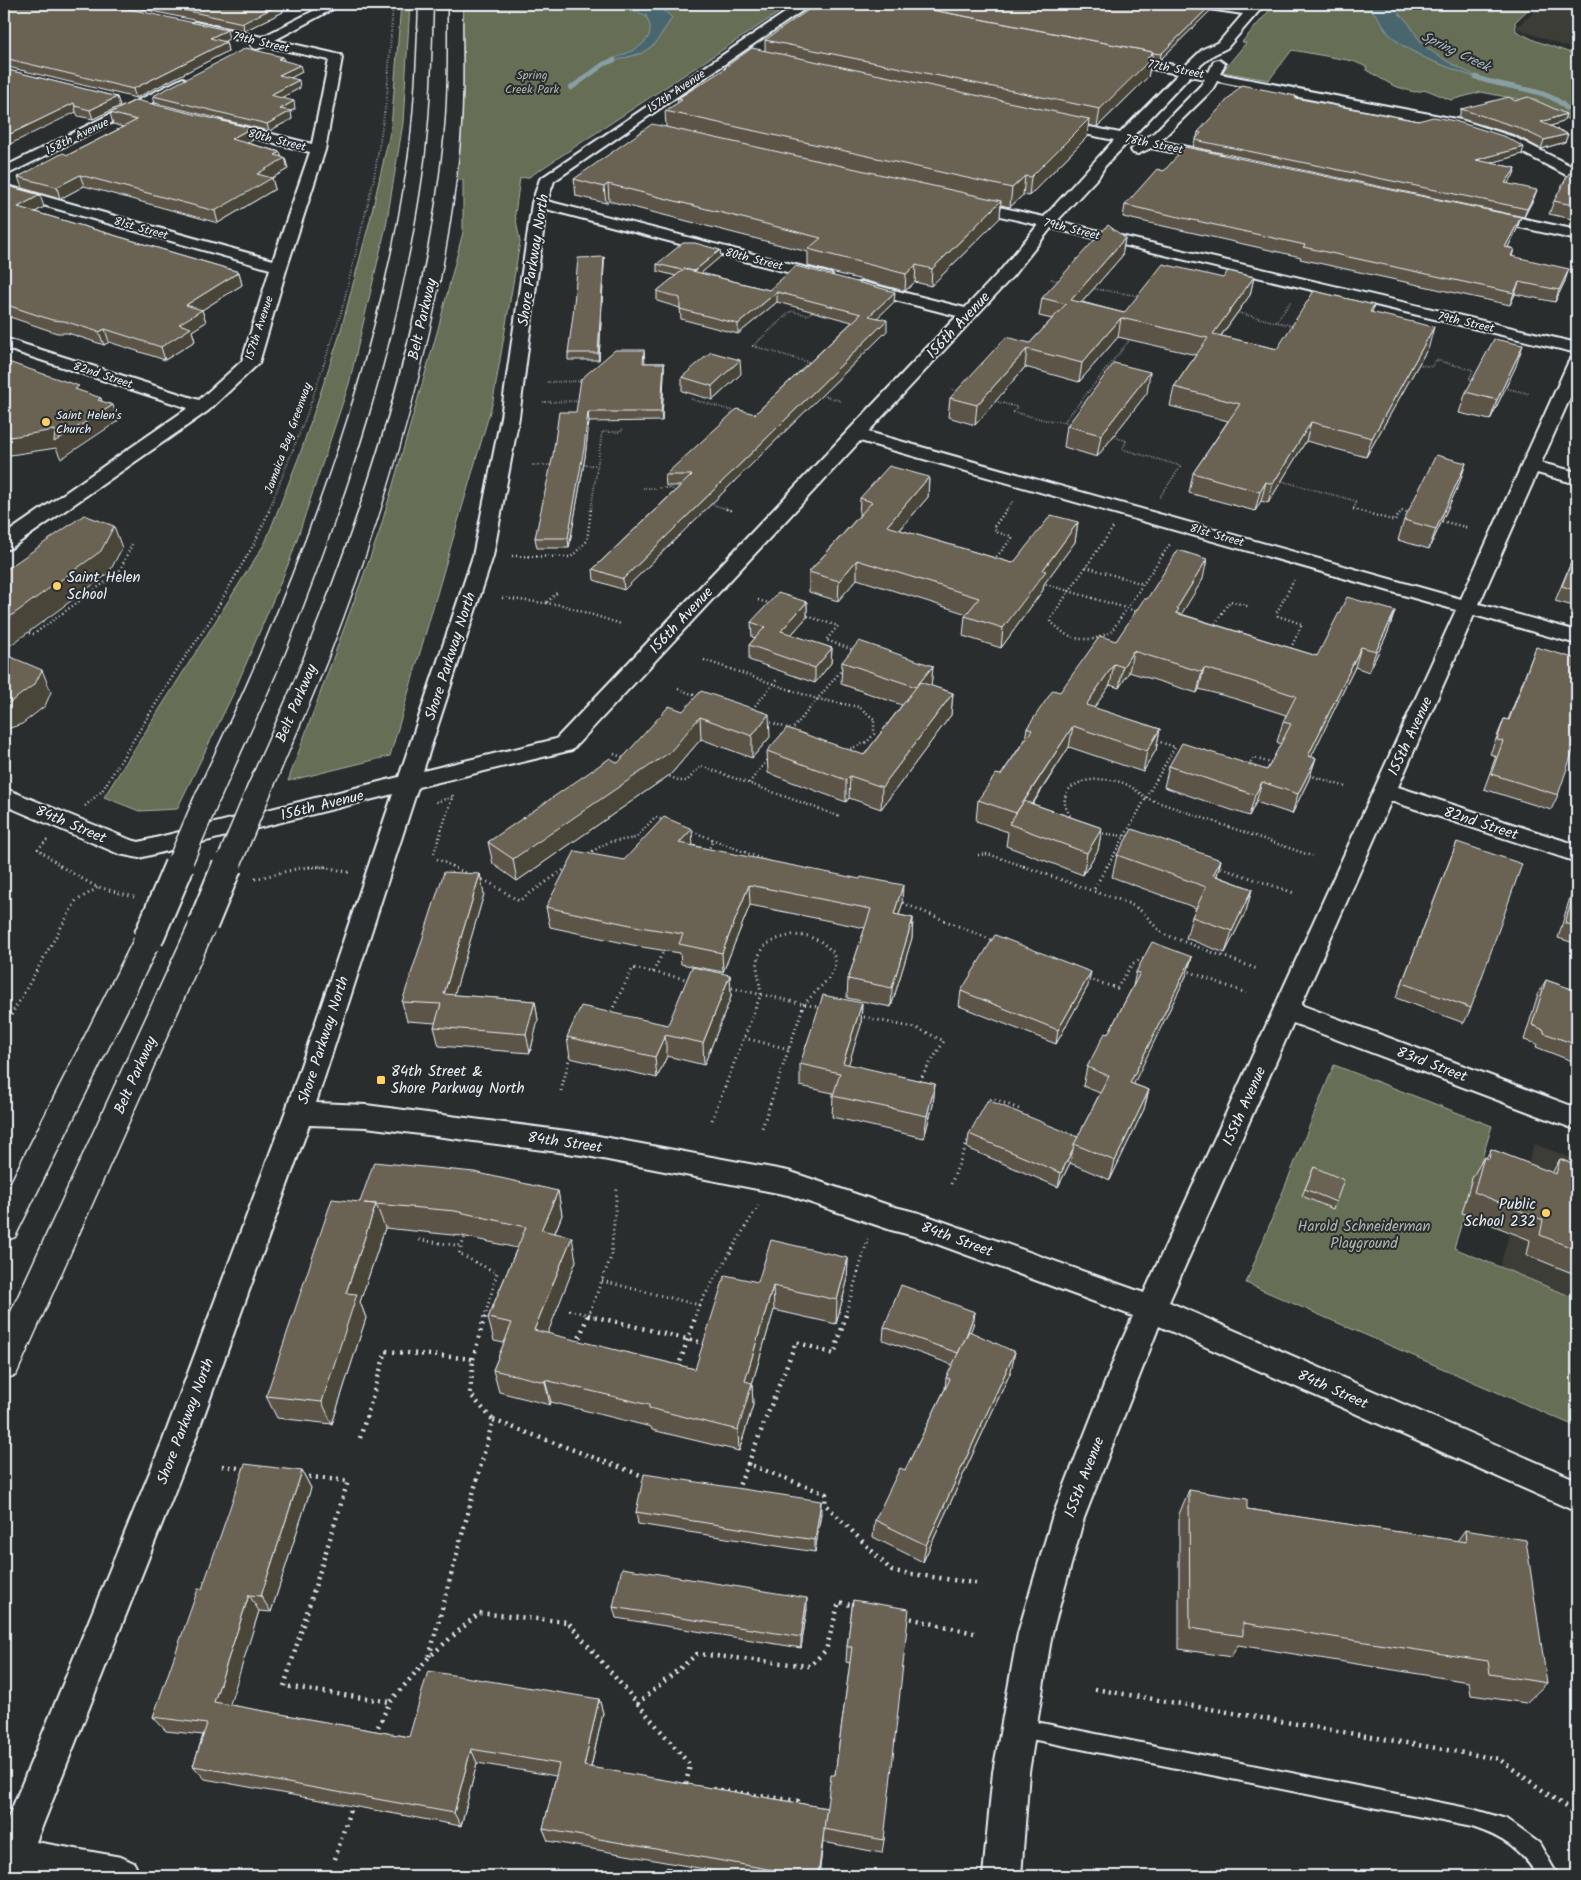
<svg xmlns="http://www.w3.org/2000/svg" width="1581" height="1880" viewBox="0 0 1581 1880" font-family="Kalam,sans-serif">
  <style>
    .built { fill: #3d3d39 }
    .green { fill: #666e54; stroke: #a7b0a6 }
    .water { fill: #4a666e; stroke: #899ea5 }
    .lines { fill: none; stroke-linecap: round; stroke-linejoin: round }
    .stream { stroke: #899ea5; stroke-width: 5 }
    .service-casing { stroke: #e8f1f8; stroke-width: 4 }
    .minor-casing { stroke: #e8f1f8; stroke-width: 4 }
    .motorway-casing { stroke: #e8f1f8; stroke-width: 3 }
    .path-far3 { stroke: #e8f1f8; stroke-width: 2; stroke-dasharray: 0.5 2; stroke-linecap: butt }
    .path-far2 { stroke: #e8f1f8; stroke-width: 2.5; stroke-dasharray: 1 3; stroke-linecap: butt }
    .path-far1 { stroke: #e8f1f8; stroke-width: 3; stroke-dasharray: 1 4; stroke-linecap: butt }
    .path { stroke: #e8f1f8; stroke-width: 4.5; stroke-dasharray: 2 5; stroke-linecap: butt }
    .service { fill: #2a2d2e; fill-rule: evenodd }
    .minor { fill: #2a2d2e; fill-rule: evenodd }
    .motorway { fill: #2a2d2e; fill-rule: evenodd }
    .motorway-bridge-far1-casing { stroke: #e8f1f8; stroke-width: 27; stroke-linecap: butt }
    .motorway-bridge-casing { stroke: #e8f1f8; stroke-width: 33; stroke-linecap: butt }
    .motorway-bridge-far1 { stroke: #2a2d2e; stroke-width: 24 }
    .motorway-bridge { stroke: #2a2d2e; stroke-width: 29 }
    .wall { fill: #5b5447; stroke: #e8f1f8 }
    .shaded-wall { fill: #4a4539; stroke: #e8f1f8 }
    .building { fill: #6a6252; stroke: #e8f1f8 }
    .poi-dot { fill: #ffd166; stroke: #2a2d2e; stroke-width: 2 }
    .labels { text-anchor: middle; stroke-width: 4; stroke-linejoin: round; paint-order: stroke }
    .far-street-label { font-size: 12px; fill: #e8f1f8; stroke: #2a2d2e }
    .far-park-label { font-size: 12px; fill: #aeb6ae; stroke: #2a2d2e }
    .far-poi-label { font-size: 12px; fill: #e8f1f8; stroke: #2a2d2e; text-anchor: start }
    .far-water-label { font-size: 14px; font-style: italic; fill: #a9b9c1; stroke: #2a2d2e }
    .street-label { font-size: 15px; fill: #e8f1f8; stroke: #2a2d2e }
    .poi-label { font-size: 15px; fill: #e8f1f8; stroke: #2a2d2e; text-anchor: start }
    .park-label { font-size: 15px; fill: #aeb6ae; stroke: #2a2d2e }
  </style>
  <rect width="100%" height="100%" fill="#2a2d2e"/>
  <filter id="ink" filterUnits="userSpaceOnUse"><feTurbulence type="fractalNoise" baseFrequency=".02" numOctaves="2"/><feDisplacementMap in="SourceGraphic" scale="10" xChannelSelector="R" yChannelSelector="G"/><feConvolveMatrix kernelMatrix="1 2 1 2 8 2 1 2 1" color-interpolation-filters="sRGB"/></filter>
  <g filter="url(#ink)">
    <g class="built">
      <path d="M1543,4h34v47l-61,-23z"/>
      <path d="M1534,1144l43,16v139l-77,-32z"/>
    </g>
    <g class="green">
      <path d="M401,4h9l-7,119 -17,103 -37,158 -59,176 -56,132 -57,117 -38,2 -35,-14 161,-254 35,-89 39,-117 31,-117 21,-92z"/>
      <path d="M455,4h337l-263,173 -9,1 -5,36 5,28 -27,159 -103,355 -102,25 91,-248 59,-204 25,-97v-52l-17,1 9,-100z"/>
      <path d="M1275,4h259l-19,18 1,9 20,10 41,14v68l-55,-23 -41,-8 -30,8 -24,-10 -13,2 -20,-6 -28,-16 1,-3 -14,-6 -61,-11 -23,30 -47,-8 24,-29 -4,-1z"/>
      <path d="M1334,1065l158,61 -38,122 123,51v128l-331,-144z"/>
    </g>
    <g class="water">
      <path d="M611,4c21,0 46,-4 61,14l-17,26 -13,9 -38,11c13,-9 46,-15 46,-34 1,-4 -3,-11 -4,-15z"/>
      <path d="M1366,4h32l5,5 -5,4c13,8 16,23 27,33 17,15 42,25 62,36l-60,-23 -24,-13 -15,-13 -11,-17z"/>
    </g>
    <g class="lines">
      <g class="stream">
        <path d="M1476,77c24,11 72,10 90,31"/>
        <path d="M571,88l33,-24 10,-4"/>
      </g>
      <g class="service-casing">
        <path id="service" d="M1021,1719l451,90 34,10 33,24 19,33h-20c-18,-27 -35,-39 -66,-49l-451,-90 -6,-3 -3,-6 3,-6z"/>
      </g>
      <g class="minor-casing">
        <g id="minor">
          <path d="M327,4h15l-67,36 66,15 1,3 -17,92 -38,117 -28,96 -51,48 -197,137 -7,2v-15l184,-127 -184,-60v-10l195,62 43,-39 28,-92 -266,-75v-9l269,75 37,-108 -95,-24 -2,-3 7,-4 92,23 17,-84 -64,-14 -8,3 -4,-1 -2,-3 1,-2 -61,-14 -2,-3 6,-4 67,15z"/>
          <path d="M798,4h14l-258,177 -7,20 284,73 2,3 -2,3 -6,2 -279,-73 -27,208 -26,139 -70,215 133,-32 401,-423 -101,-26 -2,-3 2,-3 6,-2 103,26 35,-37 38,-46 -75,-18 -2,-3 2,-3 5,-1 76,17 70,-77 -64,-13 -2,-3 2,-3 5,-1 65,13 58,-59 -66,-13 -1,-3 1,-3 5,-1 67,13 19,-18 16,-7 24,-28 -41,-6 -6,-4h27l26,4 4,-4h12l-38,44 -14,7 -17,14 13,3 5,-11 5,-1 6,4 -5,10 241,46 53,17 63,32v10l-5,-1 -68,-35 -51,-16 -236,-46 -5,9 -52,51 61,13 2,3 -2,3 -5,1 -65,-13 -13,6 -5,-1 -2,-3 5,-5 -9,-2 -22,23 -6,10 -42,45 520,122v10l-526,-125 -39,49 -144,155 593,167 107,-236 3,-4 6,-1v24l-36,81 36,9v12l-40,-11 -58,131 98,27v13l-103,-29 -76,172 179,58v17l-186,-61 -90,204 276,103v22l-284,-107 -124,279 408,178v32l-418,-186 -75,192 -32,115 -23,139 -8,104h-38l10,-104 25,-139 34,-115 65,-166 16,-36 -215,-79 -27,-7 -103,-35 -206,-40 -216,-28 -57,-2 -114,315 -159,402 85,15 13,6 6,13h-136v-48l159,-388 122,-327 108,-319 -254,64 -20,-4 -115,-49v-17l127,52 8,2 260,-65 74,-221 28,-139 31,-214 8,-24zM1190,76l15,3 -4,6 -47,48 -8,5 -13,-2zM860,441l596,169 -312,683 -225,-80 -28,-7 -103,-35 -206,-38 -216,-28 -50,-2 102,-316 154,-37z"/>
          <path d="M183,78l7,4 -2,3 -184,91v-9z"/>
          <path d="M1488,211l89,19v10l-94,-21 -3,-3 3,-3z"/>
        </g>
      </g>
      <g class="motorway-casing">
        <g id="motorway">
          <path d="M419,4h14c-2,57 -3,114 -11,171 -23,163 -76,324 -137,477 -21,50 -44,99 -66,149l-4,6 -9,3 -9,-3 -4,-6c23,-50 47,-98 68,-149 64,-152 120,-313 145,-477 9,-56 11,-114 13,-171z"/>
          <path d="M448,4h14c0,49 2,98 -3,147 -18,174 -69,346 -132,509 -17,43 -36,85 -54,128l-4,6 -9,3 -9,-3 -4,-6c19,-43 39,-85 56,-128 66,-162 120,-334 140,-509 6,-48 5,-98 5,-147z"/>
          <path d="M203,914l10,3 4,7 -201,451 -12,4v-52l185,-403 4,-7z"/>
          <path d="M148,929l10,3 4,7 -147,298 -11,4v-45l130,-257 4,-7z"/>
        </g>
      </g>
      <g class="path-far3">
        <path d="M1051,279l8,2"/>
        <path d="M1090,288l50,8"/>
        <path d="M1234,312l42,10 15,-21"/>
        <path d="M1276,322l18,4"/>
        <path d="M1414,363l17,4 5,-7 37,10 -4,9 7,2"/>
        <path d="M791,381l17,-19 -55,-16 38,-35 17,4 7,-6"/>
        <path d="M547,382l37,-1"/>
        <path d="M1501,387l29,7"/>
        <path d="M952,389l7,2"/>
        <path d="M819,394l22,7"/>
        <path d="M691,399l46,13"/>
        <path d="M991,400l26,7 -3,5 31,8 19,2"/>
        <path d="M543,402l38,-1"/>
        <path d="M1071,424l-7,-2 68,-85"/>
        <path d="M1111,436l16,5 -5,8 59,17 -22,32"/>
        <path d="M532,465h21"/>
        <path d="M579,465h17"/>
        <path d="M1278,480l78,21 -2,9"/>
        <path d="M643,488h28l7,5"/>
        <path d="M708,503l22,7"/>
        <path d="M269,510l38,-96 34,-101 33,-135 13,-82 6,-92"/>
        <path d="M591,510l11,-78h18l4,-4"/>
        <path d="M1006,510l7,-9"/>
      </g>
      <g class="path-far2">
        <path d="M726,509l7,2"/>
        <path d="M1353,509l42,12 6,-10 10,2"/>
        <path d="M1438,520l31,8"/>
        <path d="M1113,528l-61,88 -1,6 14,12 14,5h15l17,-7 59,-88"/>
        <path d="M512,556l59,1 16,-16 4,-32"/>
        <path d="M994,560l18,-22 -1,-2 -15,-4 -2,-5 13,-18"/>
        <path d="M1086,567l57,17"/>
        <path d="M1042,583l97,29"/>
        <path d="M502,598l60,7 59,19"/>
        <path d="M758,600l14,4"/>
        <path d="M547,602l11,-10"/>
        <path d="M804,615l34,11 -12,14 30,11"/>
        <path d="M1213,627l17,-26 20,6"/>
        <path d="M29,633l5,1 85,-62 14,-30"/>
        <path d="M1289,652l13,-28 -24,-8 -1,-4 17,-32"/>
        <path d="M704,660l113,39 42,8 15,12v15l-7,8 -22,9"/>
        <path d="M678,689l22,8"/>
        <path d="M750,712l28,-34"/>
        <path d="M767,721l23,8"/>
        <path d="M791,731l53,-64"/>
        <path d="M614,754l13,5"/>
        <path d="M1248,766l6,-8 20,6"/>
        <path d="M1306,774l40,13"/>
        <path d="M666,775l14,6h7l14,-15 140,51"/>
        <path d="M749,783l20,-25"/>
        <path d="M436,802l16,-5"/>
        <path d="M85,806l17,-15 79,-128 25,-36 48,-83 16,-35"/>
        <path d="M1072,819c-2,-4 -6,-10 -7,-14 -4,-26 34,-28 51,-24 12,2 21,10 30,17l166,58"/>
        <path d="M689,830l78,31"/>
        <path d="M1099,833l33,4"/>
        <path d="M47,840l-9,9 24,18"/>
        <path d="M708,851l5,-11"/>
        <path d="M434,853l19,-58"/>
        <path d="M585,855l24,-13 27,-4 19,-21 10,4"/>
        <path d="M978,855l10,-1 38,13"/>
        <path d="M437,859l17,8"/>
        <path d="M1216,866l3,1"/>
        <path d="M309,867h17"/>
        <path d="M567,867l2,-1"/>
        <path d="M1107,867l68,-120 -21,-7"/>
      </g>
      <g class="path-far1">
        <path d="M60,866l35,20 39,11"/>
        <path d="M451,866l17,8"/>
        <path d="M1023,866l70,25"/>
        <path d="M1107,866l-14,25c16,6 34,9 48,20 9,7 14,18 25,24l91,34"/>
        <path d="M1216,866l78,27"/>
        <path d="M478,878l12,5 29,18 50,-35"/>
        <path d="M255,879l45,-11 21,-2 31,7"/>
        <path d="M898,901l96,40"/>
        <path d="M1185,970l61,23"/>
        <path d="M653,972l12,-24"/>
        <path d="M1088,979l29,9 15,-24 15,-8"/>
        <path d="M727,987l95,21"/>
        <path d="M609,1016l24,-48 57,12"/>
        <path d="M859,1016l60,13 25,12 -26,42"/>
        <path d="M4,1028l72,-127 23,-14"/>
        <path d="M744,1038l45,11"/>
        <path d="M561,1091l10,-39"/>
        <path d="M987,1103l5,-5 27,11"/>
        <path d="M712,1120l49,-126 -4,-27 2,-12 6,-10 12,-6 15,-4 15,1 13,5 13,11 3,12 -6,13 -26,27 -43,127"/>
        <path d="M951,1184l18,-46"/>
        <path d="M466,1233l-7,21 38,19 -12,43"/>
        <path d="M419,1240l43,6"/>
        <path d="M602,1281l97,24 -4,11"/>
        <path d="M699,1305l59,-99"/>
        <path d="M569,1310l25,6"/>
        <path d="M588,1316l23,-59 6,-68"/>
        <path d="M845,1316l23,-77"/>
      </g>
      <g class="path">
        <path d="M588,1315l119,29"/>
        <path d="M846,1315l-12,39 -38,-12 -48,122 78,30 -1,10 67,67 89,13"/>
        <path d="M577,1344l11,-29"/>
        <path d="M473,1359l12,-44"/>
        <path d="M678,1368l18,-53"/>
        <path d="M360,1438l26,-87 87,8 -3,35 23,26"/>
        <path d="M222,1466l24,3"/>
        <path d="M302,1476l46,5 -64,205 106,16"/>
        <path d="M646,1477l-153,-57 -64,237 50,-44 89,9 122,143 -5,23"/>
        <path d="M737,1491l11,-27"/>
        <path d="M904,1617l70,16"/>
        <path d="M1095,1689l404,70 78,56"/>
        <path d="M637,1704l60,-50 113,12 16,-16 13,-48 15,4"/>
        <path d="M375,1733l15,-31 39,-45"/>
        <path d="M713,1789l85,12v6"/>
        <path d="M335,1859l17,-56"/>
        <path d="M667,1876l3,-16"/>
      </g>
      <use href="#service" class="service"/>
      <use href="#minor" class="minor"/>
      <use href="#motorway" class="motorway"/>
      <g class="motorway-bridge-far1-casing">
        <g id="motorway-bridge-far1">
          <path d="M178,867l28,-66"/>
          <path d="M227,867l33,-79"/>
        </g>
      </g>
      <g class="motorway-bridge-casing">
        <g id="motorway-bridge">
          <path d="M203,924l24,-58"/>
          <path d="M148,939l31,-73"/>
        </g>
      </g>
      <use href="#motorway-bridge-far1" class="motorway-bridge-far1"/>
      <use href="#motorway-bridge" class="motorway-bridge"/>
    </g>
    <g class="wall">
      <path d="M4,4l225,35 -5,2 2,1 2,9 -92,47 -132,-32z"/>
      <path d="M120,4h170l-8,3 1,5 -39,19z"/>
      <path d="M1210,11l-50,49 -8,-1 -4,18 -51,50 -9,-2 -1,12 -58,59 -6,-1 -13,12 -9,-2 -1,13 -69,68 -16,-4 -10,9 -97,-25v-14l-199,-51 -3,2 -30,-7 -2,-17 92,-52 -1,-16 13,-8 -1,-4 47,-29v-2l41,-17v-11z"/>
      <path d="M283,57l1,4 18,11 -12,6 10,10 -20,10 15,11 -5,2 2,8 -23,12 -114,-28 -2,-7z"/>
      <path d="M4,69l113,28 3,9 -27,13 -15,-3 -2,-4z"/>
      <path d="M1296,96v2l226,56 -31,9 25,5 -3,8 -6,8 27,14 -10,19 -331,-70 2,-7 2,-3 1,-5z"/>
      <path d="M1515,101l51,13 -3,8 -13,4 18,8 -3,8 -24,7 -26,-14 -56,-17 2,-9z"/>
      <path d="M110,113l141,15 2,12 -6,3 33,9 2,5 3,1 3,11 -16,9 3,11 -57,34 -134,-37 -24,13 -38,-11 -4,-11 50,-22 55,-28 -10,-3z"/>
      <path d="M1577,175v45l-28,-6 5,-13z"/>
      <path d="M4,185l40,22 -9,5 204,60 3,13 -40,25 4,12 -14,9 3,10 -30,19 -56,-18 -5,3 -36,-12h-11l-53,-18z"/>
      <path d="M1125,205l396,12 -4,12 -9,18 6,2 -2,8 53,24 -10,21 -40,-8 -5,11 -210,-46 1,-2 -178,-40z"/>
      <path d="M1125,238l-3,18 -40,46 42,11 99,-35 31,-1 -4,18 -29,41 56,13 97,-44 -2,8 57,33 -63,111 -60,-16 -38,62 -7,-2 -6,10 -66,-18 4,-20 35,-52 -58,-15 4,-19 22,-32 -78,-18 -39,45 -54,-15 -50,58 -27,-8 2,-19 80,-55 22,-24 -13,-3 3,-18z"/>
      <path d="M720,250l1,6 -20,17 68,17 125,12 -17,16 10,13 -263,259 -30,-10 -1,-11 87,-83h-14l-1,-11 90,-61 97,-92 -75,-20 -39,32 -57,-15 -1,-11 -23,-7v-10l19,-15 -19,-5v-7z"/>
      <path d="M604,257v7l-5,96h-31v-7z"/>
      <path d="M644,350l1,13h19v10l-2,48 -73,1 -4,35 -16,91h-32l-2,-10 41,-126z"/>
      <path d="M1516,366l-26,54 -31,-7 7,-21z"/>
      <path d="M741,374l-28,26 -31,-9v-14z"/>
      <path d="M1147,393l-50,64 -33,-10 3,-21z"/>
      <path d="M1466,463l-7,21 -30,65 -31,-9 6,-20z"/>
      <path d="M929,477l-1,20 -28,33 112,33 66,-41 -3,20 -31,42 -1,6 -42,58 -38,-12 2,-20 2,-2 -110,-35 -19,22 -29,-9v-20l50,-56 1,-18z"/>
      <path d="M1577,548v59l-22,-6z"/>
      <path d="M1203,579l-22,35 136,42 78,-45 -7,21 -19,40 -14,-5 -44,90 5,1 -7,21 -17,35 -36,-12 -7,14 -85,-29 5,-21 98,4 14,-26 -4,-2 6,-20 3,-7 -50,-16 -37,-10 -2,4 -68,-21 -10,16 -9,-3 -16,23 66,21 -4,21 -13,22 -74,-25 -36,57 69,24 -4,22 -15,25 -77,-29 2,-14 -32,-11 2,-21 23,-25 24,-36 2,-11 33,-36 56,-51 31,-42z"/>
      <path d="M807,602v15l-16,18 41,13 -1,15 -16,20 -66,-23v-15l6,-7 -3,-1 -1,-15z"/>
      <path d="M1536,647l22,148 -7,15 -67,-21 12,-33 -6,-2 14,-35 4,1z"/>
      <path d="M842,662l91,4 -2,20 22,7 -2,22 -70,94 -32,-11 -3,4 -78,-29 -1,-22 97,4 38,-50 -61,-21z"/>
      <path d="M683,711l87,26 -18,21 -51,-19 -30,35 -154,107 -24,-17 -5,-22 130,-79z"/>
      <path d="M1457,842l14,166 -7,15 -68,-25z"/>
      <path d="M693,845l209,60 -3,10 14,3 -1,20 -21,69 -44,-9 1,-19 17,-51 -115,-23 -27,67 -42,-8 -1,-11 -38,-6 -92,-20 -4,-20 78,-47z"/>
      <path d="M1117,855l104,5 -4,16 35,13 -6,22 -21,42 -39,-15 6,-21 4,-9 -84,-31z"/>
      <path d="M480,874l4,20 -30,101 81,6 3,19 -8,33 -91,-7 -5,-19 2,-4 -29,-2 -5,-19z"/>
      <path d="M1577,882v62l-19,-6 13,-44z"/>
      <path d="M1192,957l-6,19 -53,108 16,6 -5,19 -34,71 -40,-17 -12,24 -91,-39 2,-14 109,3 22,-44 -17,-7 4,-19 21,-33 25,-48 3,-14z"/>
      <path d="M730,975l1,22 -27,68 -37,-9 -10,22 -87,-20 -3,-21 101,-12z"/>
      <path d="M1546,980l31,11v72l-41,-16 1,-3 -13,-4 14,-46z"/>
      <path d="M1088,986l-32,58 -97,-38 2,-15z"/>
      <path d="M862,1003l-1,22 -13,40 87,19 -2,21 -9,33 -92,-21 1,-21v-3l-33,-7v-22z"/>
      <path d="M1491,1149l61,24 8,-14 17,7v109l-50,-20 3,-15 -68,-27 10,-35 12,-21 2,1z"/>
      <path d="M1314,1167l22,35 -3,7 -31,-13z"/>
      <path d="M558,1191l4,24 -7,18 21,28 -29,73 148,35 63,-87 90,-24 -1,24 -11,42 -62,-14 -22,74 1,21 -14,46 -87,-21 -1,-3 -100,-25 -1,3 -51,-13 -6,-22 11,-27 -10,-2 -6,-23 29,-70 -55,-12 -77,-8 -25,74 6,16 -34,106 -55,-6 -11,-22 94,-194z"/>
      <path d="M975,1312l-2,13 -3,7 41,39 -88,191 -50,-25 2,-17 30,-50 40,-81 1,-11 7,-13 -70,-25 1,-13z"/>
      <path d="M302,1471l9,17 -40,124 -12,-1 -30,94 180,32 190,-38 4,14 -12,55 236,40 8,-33 15,-112 -4,-1 1,-15 6,-47 31,240 -2,13 -59,-11 -4,34h-76l-195,-35 -5,-12 13,-53 -79,-13 -16,63 -256,-47 -12,-13 10,-31 -37,-4 -13,-14 49,-128z"/>
      <path d="M1189,1490l58,19 210,32 8,-11 82,153 -21,20 -55,-8 -2,-13 -231,-37 -7,12 -52,-8v-135z"/>
      <path d="M636,1512l185,1 -6,39 -177,-28z"/>
      <path d="M613,1607l194,2 -6,39 -185,-30z"/>
    </g>
    <g class="shaded-wall">
      <path d="M273,4h17l-8,3 1,5 -39,19 -1,-8z"/>
      <path d="M1211,5l-1,6 -50,49 1,-6z"/>
      <path d="M227,30l2,9 -16,8 -3,-9z"/>
      <path d="M226,42l2,9 -92,47 -3,-9z"/>
      <path d="M1153,52l-5,25 -51,50 3,-18z"/>
      <path d="M300,65l2,7 -21,11 -2,-8z"/>
      <path d="M299,80l1,8 -29,15 -1,-8z"/>
      <path d="M117,97l3,9 -27,13 -3,-9z"/>
      <path d="M294,101l1,8 -14,7 -1,-7z"/>
      <path d="M74,103l2,9 -72,35v-10z"/>
      <path d="M291,111l1,8 -23,12 -2,-7z"/>
      <path d="M1566,114l-3,8 -25,8 3,-8z"/>
      <path d="M1089,119l-2,18 -58,59 2,-19z"/>
      <path d="M251,128l2,12 -19,10 -3,-11z"/>
      <path d="M1568,134l-3,8 -24,7 3,-9z"/>
      <path d="M1524,147l-2,7 -48,14 2,-8z"/>
      <path d="M280,152l2,7 3,-1 3,11 -16,9 3,11 -57,34 -3,-12 42,-37 18,-19z"/>
      <path d="M1516,168l-3,8 -11,15 3,-8z"/>
      <path d="M80,175l4,11 -24,13 -3,-12z"/>
      <path d="M1025,176l-2,19 -13,12 2,-19z"/>
      <path d="M608,184l1,17 -3,2 -2,-16z"/>
      <path d="M1537,190l-3,8 -10,19 3,-8z"/>
      <path d="M40,195l4,12 -22,12 -4,-12z"/>
      <path d="M1001,201l-1,17 -69,68 1,-17z"/>
      <path d="M1521,217l-4,12 -15,30 3,-12z"/>
      <path d="M1125,238l-3,18 -54,62 3,-18z"/>
      <path d="M720,250l1,6 -28,24 -1,-7z"/>
      <path d="M604,257v7l-5,96 -1,-7z"/>
      <path d="M916,265l-1,17 -10,9 1,-17z"/>
      <path d="M1569,269l-4,12 -10,21 4,-12z"/>
      <path d="M239,272l3,13 -40,25 4,12 -14,9 3,10 -30,19 -4,-13 25,-42z"/>
      <path d="M1254,277l-4,18 -41,57 4,-18z"/>
      <path d="M1519,282l-4,12 -5,11 4,-12z"/>
      <path d="M777,292v10l-39,32v-10z"/>
      <path d="M895,292l-1,10 -25,24v-10z"/>
      <path d="M1121,318l-3,19 -39,45 3,-19z"/>
      <path d="M887,320v11l-263,259 -1,-11z"/>
      <path d="M1434,327l-5,19 -63,111 6,-19z"/>
      <path d="M105,329l4,13 -5,3 -5,-13z"/>
      <path d="M1523,345l-7,21 -26,54 7,-20z"/>
      <path d="M1027,349l-2,18 -50,58 2,-20z"/>
      <path d="M740,360l1,14 -28,26 -1,-14z"/>
      <path d="M664,363v10l-2,48 -1,-9z"/>
      <path d="M1150,372l-3,21 -50,64 4,-22z"/>
      <path d="M101,398l4,12 8,-5 5,16 -57,38 -5,-11 -52,8v-18z"/>
      <path d="M588,412l1,10 -4,35 -16,91 -1,-10z"/>
      <path d="M1311,422l-5,19 -38,62 5,-19z"/>
      <path d="M1466,463l-7,21 -30,65 7,-20z"/>
      <path d="M929,477l-1,20 -42,49 1,-20z"/>
      <path d="M1266,482l-5,19 -6,10 5,-19z"/>
      <path d="M1078,522l-3,20 -31,42 -1,6 -42,58 2,-20 40,-58z"/>
      <path d="M114,526l8,22 -13,25 -105,77v-29z"/>
      <path d="M1207,559l-4,20 -27,44 1,-15z"/>
      <path d="M857,560v19l-19,22 1,-20z"/>
      <path d="M807,602v15l-26,29v-15z"/>
      <path d="M1395,611l-7,21 -19,40 7,-21z"/>
      <path d="M1361,647l-6,20 -53,109 6,-20z"/>
      <path d="M832,648l-1,15 -16,20v-15z"/>
      <path d="M1133,651l-4,21 -10,16 4,-21z"/>
      <path d="M1114,664l-4,21 -28,40 4,-20z"/>
      <path d="M933,666l-2,22 -15,-1z"/>
      <path d="M1204,668l-5,21 -2,4 5,-21z"/>
      <path d="M42,670l9,22 -6,14 -23,18 -18,6v-25z"/>
      <path d="M953,693l-2,22 -70,94 1,-22z"/>
      <path d="M769,714l1,23 -18,21v-22z"/>
      <path d="M700,717l1,22 -30,35 -154,107 -4,-22z"/>
      <path d="M1073,726l-4,21 -52,80 -1,-13z"/>
      <path d="M1160,729l-4,21 -13,22 4,-21z"/>
      <path d="M1316,758l-7,21 -17,35 6,-20z"/>
      <path d="M850,776l-1,22 -3,4v-22z"/>
      <path d="M1262,782l-6,20 -7,14 6,-21z"/>
      <path d="M1102,828l-4,22 -15,25 4,-22z"/>
      <path d="M692,829l1,20 -14,-6z"/>
      <path d="M1221,860l-6,22 -2,-7z"/>
      <path d="M480,874l4,20 -35,119 -5,-19z"/>
      <path d="M749,885l1,20 -27,67 -1,-19z"/>
      <path d="M903,885l-1,20 -9,29 1,-20z"/>
      <path d="M1252,889l-6,22 -21,42 7,-22z"/>
      <path d="M913,918l-1,20 -21,69 1,-19z"/>
      <path d="M1192,957l-6,19 -61,126 5,-19z"/>
      <path d="M1091,972l-3,14 -32,58 2,-14z"/>
      <path d="M730,975l1,22 -27,68 -1,-22z"/>
      <path d="M535,1001l3,19 -8,33 -4,-19z"/>
      <path d="M862,1003l-1,22 -19,60 1,-22z"/>
      <path d="M665,1035l2,21 -10,22 -2,-21z"/>
      <path d="M935,1084l-2,21 -9,33 3,-22z"/>
      <path d="M1149,1090l-5,19 -34,71 5,-19z"/>
      <path d="M1073,1149l-3,14 -12,24 3,-14z"/>
      <path d="M558,1191l4,24 -16,39 -5,-24z"/>
      <path d="M376,1204l9,24 -25,74 6,16 -34,106 -10,-22 24,-109z"/>
      <path d="M572,1237l4,24 -36,92 -6,-23z"/>
      <path d="M848,1258l-1,24 -11,42 1,-24z"/>
      <path d="M773,1286l1,24 -22,74 1,21 -14,46 -1,-21 7,-49z"/>
      <path d="M975,1312l-2,13 -15,42 2,-13z"/>
      <path d="M1015,1352l-4,19 -88,191 3,-17z"/>
      <path d="M545,1380l6,22 -1,3 -5,-23z"/>
      <path d="M302,1471l9,17 -40,124 -10,-16z"/>
      <path d="M821,1501v12l-6,39v-12z"/>
      <path d="M249,1595l10,16 -33,106 -12,-15z"/>
      <path d="M807,1598v11l-6,39v-11z"/>
      <path d="M599,1699l4,14 -15,67 -4,-14z"/>
      <path d="M471,1749l6,14 -16,63 -7,-13z"/>
      <path d="M824,1829l-5,47h-1z"/>
    </g>
    <g class="building">
      <path d="M4,4h102l121,26 -17,8 16,4 -93,47 -129,-31z"/>
      <path d="M156,4h125l-38,19z"/>
      <path d="M817,4h83l253,48 -6,6 4,1 -51,50 -335,-69z"/>
      <path d="M901,4h301l9,1 -50,49 -8,-1v-1z"/>
      <path d="M246,48l37,9 -5,2 22,6 -21,10 20,5 -29,15 24,6 -14,8 11,2 -24,13 -114,-28z"/>
      <path d="M752,48l337,71 -58,58 -6,-1 -13,12 -347,-77 17,-11 -5,-1 49,-31h-2z"/>
      <path d="M4,69l113,28 -27,13 -15,-4 -1,-3 -70,34z"/>
      <path d="M1241,85l55,11 -1,2 123,23 15,-4 22,4 51,16 18,10 -48,13 40,8 -11,15 32,7 -10,19 -332,-69 6,-7 -3,-1z"/>
      <path d="M1509,97l6,4 13,-4 38,17 -25,8 27,12 -24,6 -27,-13 -56,-18z"/>
      <path d="M136,100l115,28 -20,11 49,13 -5,3 10,3 -28,16 15,4 -57,33 -135,-36 -23,12 -39,-10 45,-24 5,2 69,-35 -27,-7z"/>
      <path d="M652,124l349,77 -69,68 -16,-4 -10,9 -98,-25 13,-11 -213,-54 -4,3 -30,-8z"/>
      <path d="M1185,147l336,70 -16,30 9,2 -3,7 58,13 -10,21 -40,-8 -5,11 -211,-46 2,-2 -180,-40 32,-36 7,2z"/>
      <path d="M1569,173l8,2v31l-23,-5z"/>
      <path d="M4,185l36,10 -22,12 221,65 -53,33 16,5 -23,14 12,4 -30,19 -56,-18 -6,3 -35,-11 -12,-1 -48,-16z"/>
      <path d="M1108,225l17,13 -54,62 53,13 39,-49 60,14 5,-7 26,6 -41,57 64,15 37,-58 60,14 -4,7 64,15 -62,111 -61,-16 -38,62 -7,-2 -6,10 -67,-19 47,-69 -66,-17 34,-49 -87,-20 -39,45 -55,-14 -50,56 -27,-7 56,-61 24,6 36,-39 -24,-6z"/>
      <path d="M683,243h12l25,7 -26,21 -10,-2 -2,1 -25,-6z"/>
      <path d="M604,257l-6,96h-30l5,-38 5,-57z"/>
      <path d="M796,266l99,26 -26,24 18,4 -264,259 -30,-10 99,-94h-27l72,-66 18,5 106,-100 -84,-22 -39,32 -58,-15v-11l-23,-7 27,-22 85,21z"/>
      <path d="M1494,339l29,6 -26,55 -31,-8z"/>
      <path d="M615,350h29l-1,13h21l-3,49h-73l-4,36 -16,90h-33l18,-83 6,-43h17l5,-33z"/>
      <path d="M711,352l29,8 -28,26 -30,-9z"/>
      <path d="M5,361l74,25 -4,3 26,9 -3,2 15,5 -59,37 1,-12 -51,8v-76z"/>
      <path d="M1114,363l36,9 -49,63 -34,-9z"/>
      <path d="M1436,455l30,8 -30,66 -32,-9z"/>
      <path d="M889,466l40,11 -42,49 125,37 3,-2 36,-46 27,7 -35,48 3,1 -43,57 -38,-12 14,-18 -122,-38 -18,21 -30,-9 63,-70 -12,-4z"/>
      <path d="M84,515l30,11 -13,25 -97,70v-50z"/>
      <path d="M1577,548v43l-15,-5z"/>
      <path d="M1178,550l29,9 -30,49 2,1 -3,4 141,43 30,-59 48,14 -19,40 -15,-4 -53,109 8,2 -18,36 -36,-12 -7,13 -86,-29 13,-23 85,27 24,-46 -8,-2 13,-26 -55,-18 -37,-10 -2,4 -69,-21 -10,16 -9,-3 -28,41 74,24 -13,22 -74,-25 -57,87 -38,-13 18,-26 5,1 31,-45 -5,-2 26,-38 7,2 40,-56 16,5 28,-42h3z"/>
      <path d="M778,593l29,9 -26,29 51,17 -17,20 -66,-23 16,-18 -14,-5z"/>
      <path d="M859,641l74,25 -17,21 -74,-25z"/>
      <path d="M1536,647l41,12v80l-19,56 -67,-21 12,-33 -6,-1 7,-21 5,1z"/>
      <path d="M4,654l38,16 -7,14 -23,17 -8,4z"/>
      <path d="M920,682l33,11 -71,94 -32,-11 -4,4 -79,-29 20,-23 77,27z"/>
      <path d="M701,691l68,23 -17,22 -52,-19 -30,35 -157,107 -25,-17 122,-84 8,5 51,-57 14,5z"/>
      <path d="M1024,801l78,27 -15,25 -78,-29z"/>
      <path d="M664,817l28,12 -13,14 181,36 1,-2 42,8 -9,29 19,4 -21,70 -44,-9 23,-70 -122,-24 -27,68 -43,-9 4,-10 -43,-7 -94,-20 29,-56 49,9z"/>
      <path d="M1132,829l89,31 -8,15 39,14 -20,42 -40,-14 14,-30 -89,-32z"/>
      <path d="M1457,842l65,22 -51,144 -69,-25z"/>
      <path d="M444,872l36,2 -36,120 91,7 -9,33 -92,-7 7,-23 -39,-2z"/>
      <path d="M1577,883v44l-12,-4z"/>
      <path d="M995,935l96,37 -33,58 -97,-39z"/>
      <path d="M1152,942l40,15 -62,126 19,7 -34,71 -41,-17 35,-68 -22,-9 18,-34 3,1 32,-61 -4,-1z"/>
      <path d="M692,967l38,8 -27,68 -38,-8 -10,22 -88,-20 14,-31 87,19z"/>
      <path d="M1546,980l31,11v54l-33,-12v-3l-12,-5z"/>
      <path d="M823,995l39,8 -19,60 92,21 -8,32 -94,-20 7,-23 -40,-9z"/>
      <path d="M988,1100l90,37 -4,7 -1,5 -12,24 -92,-39z"/>
      <path d="M1491,1149l65,25 4,-15 17,7v84l-37,-15 3,-15 -69,-28 10,-35 5,2z"/>
      <path d="M374,1162l100,10 84,19 -17,39 31,7 -38,93 161,39 30,-94 33,7 13,-42 77,18 -11,42 -64,-14 -28,95 7,2 -14,47 -89,-22v-3l-104,-25v2l-52,-12 19,-47 -24,-5 38,-91 -71,-16 -91,-8 12,1 -30,89 11,1 -35,108 -56,-6 66,-197 28,3z"/>
      <path d="M1314,1167l30,13 -8,22 -31,-13z"/>
      <path d="M901,1285l74,27 -10,27 -7,14 -74,-26z"/>
      <path d="M969,1331l46,21 -89,193 -51,-25 25,-52 5,2 45,-91 -4,-1z"/>
      <path d="M245,1464l57,7 -41,125 -12,-1 -35,107 195,35 19,-66 171,28 -15,67 243,42 -9,68h-11l-264,-47 16,-65 -88,-15 -17,64 -261,-47 14,-42 -54,-7 45,-128h4z"/>
      <path d="M644,1474l177,27 -6,39 -179,-28z"/>
      <path d="M1189,1490l58,9v10l219,33 -1,-12 61,10 21,143 -57,-9 -2,-13 -245,-38v13l-53,-8z"/>
      <path d="M622,1568l185,30 -6,39 -188,-30z"/>
      <path d="M853,1600l56,9 -25,231 -60,-11 7,-54h4l17,-128h-5z"/>
    </g>
  </g>
  <g class="poi-dot">
    <circle cx="46" cy="422" r="5"/>
    <circle cx="57" cy="586" r="5"/>
    <rect x="376" y="1075" width="10" height="10" rx="2.5"/>
    <circle cx="1546" cy="1213" r="5"/>
  </g>
  <g class="labels">
    <g class="far-street-label">
      <text transform="translate(261 42) rotate(13)" y="4">79th Street</text>
      <text transform="translate(1176 69) rotate(11)" y="4">77th Street</text>
      <text transform="translate(676 91) rotate(-34)" y="4">157th Avenue</text>
      <text transform="translate(77 136) rotate(-26)" y="4">158th Avenue</text>
      <text transform="translate(277 140) rotate(14)" y="4">80th Street</text>
      <text transform="translate(1154 144) rotate(11)" y="4">78th Street</text>
      <text transform="translate(141 228) rotate(16)" y="4">81st Street</text>
      <text transform="translate(1072 229) rotate(14)" y="4">79th Street</text>
      <text transform="translate(754 259) rotate(14)" y="4">80th Street</text>
      <text transform="translate(1466 322) rotate(13)" y="4">79th Street</text>
      <text transform="translate(259 328) rotate(-72)" y="4">157th Avenue</text>
      <text transform="translate(103 375) rotate(18)" y="4">82nd Street</text>
      <text transform="translate(288 438) rotate(-70)" y="4">Jamaica Bay Greenway</text>
      <text transform="translate(1217 535) rotate(16)" y="4">81st Street</text>
    </g>
    <g class="far-park-label">
      <text x="532" y="79">Spring<tspan x="532" dy="14">Creek Park</tspan></text>
    </g>
    <g class="far-poi-label">
      <text x="56" y="419">Saint Helen's<tspan x="56" dy="14">Church</tspan></text>
    </g>
    <g class="far-water-label">
      <text transform="translate(1456 51) rotate(26)" y="5">Spring Creek</text>
    </g>
    <g class="street-label">
      <text transform="translate(533 260) rotate(-81)" y="5">Shore Parkway North</text>
      <text transform="translate(422 319) rotate(-77)" y="5">Belt Parkway</text>
      <text transform="translate(958 325) rotate(-47)" y="5">156th Avenue</text>
      <text transform="translate(681 620) rotate(-47)" y="5">156th Avenue</text>
      <text transform="translate(450 656) rotate(-72)" y="5">Shore Parkway North</text>
      <text transform="translate(296 703) rotate(-67)" y="5">Belt Parkway</text>
      <text transform="translate(1410 736) rotate(-65)" y="5">155th Avenue</text>
      <text transform="translate(322 805) rotate(-14)" y="5">156th Avenue</text>
      <text transform="translate(1481 823) rotate(18)" y="5">82nd Street</text>
      <text transform="translate(71 824) rotate(23)" y="5">84th Street</text>
      <text transform="translate(323 1040) rotate(-72)" y="5">Shore Parkway North</text>
      <text transform="translate(1432 1064) rotate(21)" y="5">83rd Street</text>
      <text transform="translate(135 1075) rotate(-66)" y="5">Belt Parkway</text>
      <text transform="translate(1244 1106) rotate(-66)" y="5">155th Avenue</text>
      <text transform="translate(565 1142) rotate(8)" y="5">84th Street</text>
      <text transform="translate(957 1239) rotate(20)" y="5">84th Street</text>
      <text transform="translate(1333 1389) rotate(24)" y="5">84th Street</text>
      <text transform="translate(185 1421) rotate(-69)" y="5">Shore Parkway North</text>
      <text transform="translate(1084 1477) rotate(-69)" y="5">155th Avenue</text>
    </g>
    <g class="poi-label">
      <text x="67" y="582">Saint Helen<tspan x="67" dy="17">School</tspan></text>
      <text x="391" y="1076">84th Street &amp;<tspan x="391" dy="17">Shore Parkway North</tspan></text>
      <text x="1536" y="1209" text-anchor="end">Public<tspan x="1536" dy="17">School 232</tspan></text>
    </g>
    <g class="park-label">
      <text x="1364" y="1231">Harold Schneiderman<tspan x="1364" dy="17">Playground</tspan></text>
    </g>
  </g>
  <rect width="1581" height="1880" fill="none" stroke="#2a2d2e" stroke-width="20"/>
  <rect x="10" y="10" width="1561" height="1860" fill="none" stroke="#e8f1f8" stroke-width="2" filter="url(#ink)"/>
</svg>
